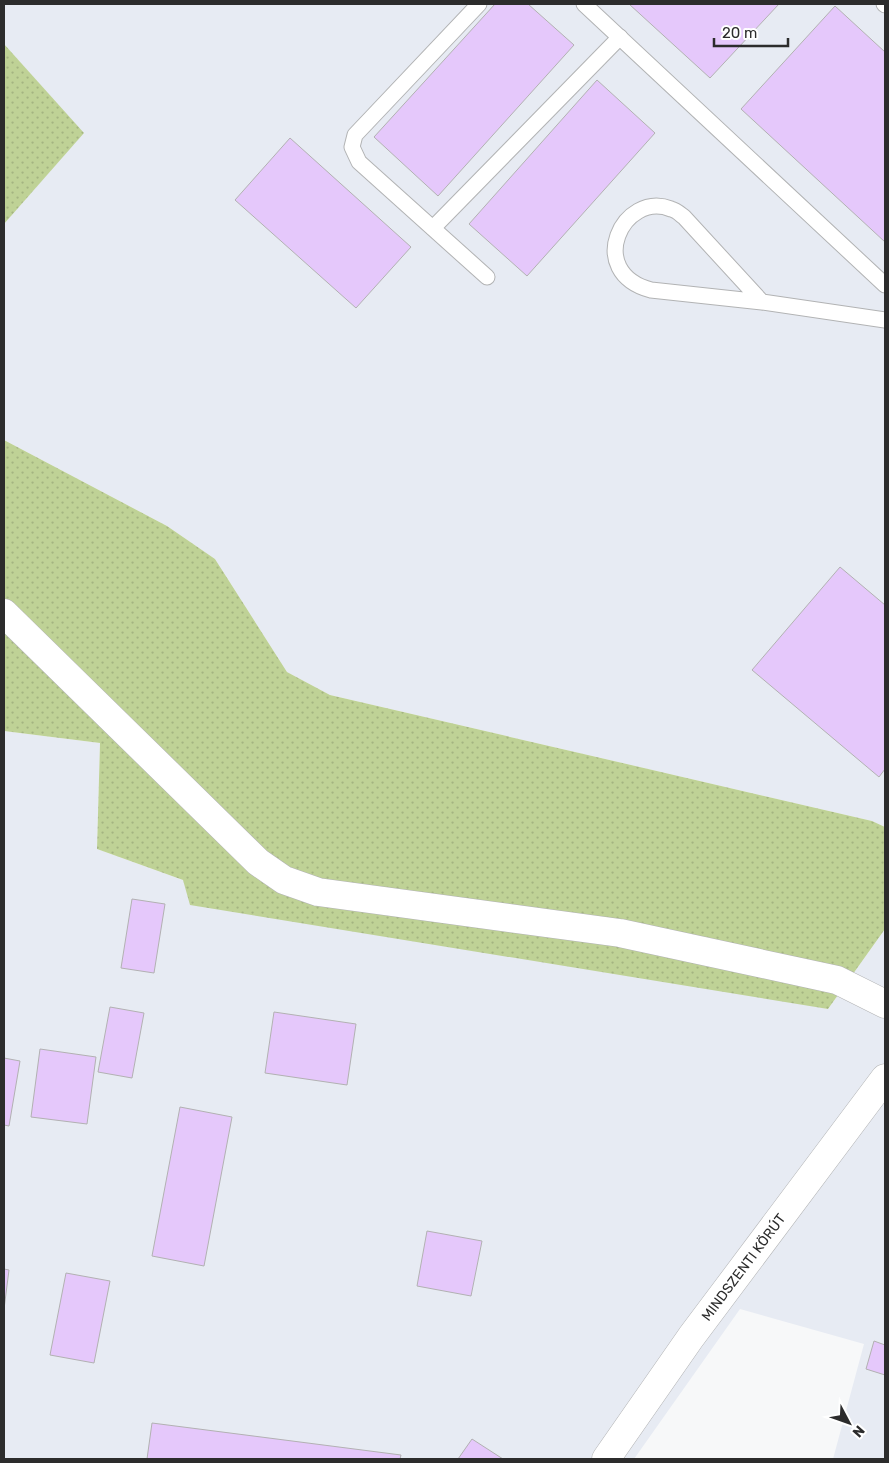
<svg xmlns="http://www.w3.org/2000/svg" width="889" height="1463" viewBox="0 0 889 1463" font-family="Rubik,sans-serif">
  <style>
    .built { fill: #e7ebf3 }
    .grass { fill: url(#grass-dots) }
    .building { fill: #e5c8fb; stroke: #b2b1b2 }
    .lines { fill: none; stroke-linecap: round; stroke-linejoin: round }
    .service-casing { stroke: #b2b3b4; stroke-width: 17 }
    .minor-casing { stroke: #b2b3b4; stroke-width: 29 }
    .tertiary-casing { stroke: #b2b3b4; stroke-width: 29 }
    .service { stroke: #fff; stroke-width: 15 }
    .minor { stroke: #fff; stroke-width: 28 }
    .tertiary { stroke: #fff; stroke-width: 28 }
    .labels { text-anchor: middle; stroke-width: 4.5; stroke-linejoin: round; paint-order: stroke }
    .street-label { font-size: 14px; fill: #2c2c2c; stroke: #fff }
  </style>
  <defs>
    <pattern id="grass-dots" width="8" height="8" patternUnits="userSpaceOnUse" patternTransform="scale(1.25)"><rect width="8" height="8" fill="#bfd296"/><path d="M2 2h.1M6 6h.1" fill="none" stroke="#a4b481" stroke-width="1.8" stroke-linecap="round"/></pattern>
  </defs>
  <rect width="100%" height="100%" fill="#f7f8f9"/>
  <g class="built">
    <path d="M4,4h881v823l-13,-6 -542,-126 -43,-23 -72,-113 -48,-33 -163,-86v-216l79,-91 -79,-89z"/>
    <path d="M4,731l96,12 -3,106 86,31 645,129 57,-80v530h-52l31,-115 -124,-35 -106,150h-630z"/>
  </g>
  <g class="grass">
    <path d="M4,44l80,89 -80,91z"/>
    <path d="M4,440l163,86 48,33 72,113 43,23 542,126 13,6v102l-57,80 -638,-104 -7,-25 -86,-31 3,-106 -96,-12z"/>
  </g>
  <g class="building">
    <path d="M495,4h33l46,41 -136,151 -64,-59z"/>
    <path d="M629,4h150l-69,74z"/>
    <path d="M835,6l50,46v190l-144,-133z"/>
    <path d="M597,80l58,53 -128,143 -58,-52z"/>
    <path d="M290,138l121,109 -55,61 -121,-108z"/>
    <path d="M840,567l45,38v164l-6,8 -127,-107z"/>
    <path d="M132,899l33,5 -11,69 -33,-5z"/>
    <path d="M110,1007l34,6 -12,65 -34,-6z"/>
    <path d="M274,1012l82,12 -9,61 -82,-12z"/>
    <path d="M40,1049l56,8 -9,67 -56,-7z"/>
    <path d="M4,1058l16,3 -11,65 -5,-1z"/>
    <path d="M180,1107l52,10 -28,149 -52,-10z"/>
    <path d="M427,1231l55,10 -11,55 -54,-10z"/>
    <path d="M4,1269l5,1 -5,39z"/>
    <path d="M66,1273l44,8 -16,82 -44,-8z"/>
    <path d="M874,1341l11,4v30l-19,-6z"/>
    <path d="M152,1423l249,32 -1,4h-253z"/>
    <path d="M472,1439l31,20h-45z"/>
  </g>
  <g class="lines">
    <g class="service-casing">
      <g id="service">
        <path d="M479,4l-124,131 -3,12 7,15 128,115"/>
        <path d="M584,4l301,281"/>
        <path d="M884,4l1,1"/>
        <path d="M433,228l187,-191"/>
        <path d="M762,302l-78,-85c-4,-3 -8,-7 -13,-8 -48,-19 -87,63 -20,81l111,12 123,18"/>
      </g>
    </g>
    <g class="minor-casing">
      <path id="minor" d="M4,613l254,249 26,18 34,12 302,41 217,47 48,24"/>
    </g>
    <g class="tertiary-casing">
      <g id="tertiary">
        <path id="s1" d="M606,1459l85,-122 194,-259"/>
      </g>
    </g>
    <use href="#service" class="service"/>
    <use href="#minor" class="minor"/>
    <use href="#tertiary" class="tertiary"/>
  </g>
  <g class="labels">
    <g class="street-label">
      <text dy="5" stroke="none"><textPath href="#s1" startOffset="236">MINDSZENTI KÖRÚT</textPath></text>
    </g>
  </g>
  <rect width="889" height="1463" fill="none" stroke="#2c2c2c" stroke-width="10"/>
  <g transform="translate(849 1423) rotate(131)" stroke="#ffffff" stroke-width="4" paint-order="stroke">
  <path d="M0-4L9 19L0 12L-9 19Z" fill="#2c2c2c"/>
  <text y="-8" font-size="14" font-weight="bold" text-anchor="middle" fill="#2c2c2c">N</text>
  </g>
  <path d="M714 38v8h74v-8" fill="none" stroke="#2c2c2c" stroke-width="2.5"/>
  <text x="722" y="38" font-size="15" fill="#2c2c2c" stroke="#ffffff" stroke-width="4" paint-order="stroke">20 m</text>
</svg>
